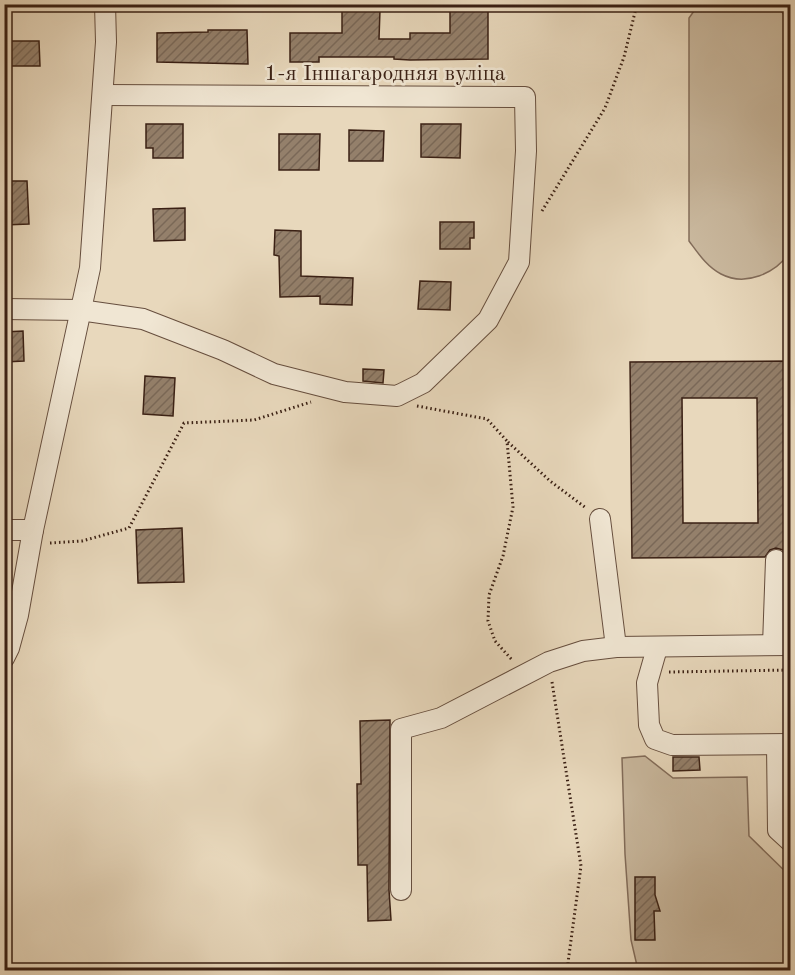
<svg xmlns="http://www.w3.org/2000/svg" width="795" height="975" viewBox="0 0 795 975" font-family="'Old Standard TT',serif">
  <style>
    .green { fill: #cab99f; stroke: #826c5a; stroke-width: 1.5 }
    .building { fill: url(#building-hatch); stroke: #3a2014; stroke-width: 1.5; fill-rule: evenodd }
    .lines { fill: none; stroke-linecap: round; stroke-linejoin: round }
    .minor-casing { stroke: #664e3e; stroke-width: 22 }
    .path { stroke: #3a2014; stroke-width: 3; stroke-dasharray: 1.5 3; stroke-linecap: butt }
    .minor { stroke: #f0e6d3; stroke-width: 20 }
    .labels { text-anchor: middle; stroke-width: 5; stroke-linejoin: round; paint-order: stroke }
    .street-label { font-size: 22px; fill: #3a2014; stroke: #f0e6d3 }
  </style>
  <defs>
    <pattern id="building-hatch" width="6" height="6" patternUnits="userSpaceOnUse" patternTransform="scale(1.5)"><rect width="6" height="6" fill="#94806b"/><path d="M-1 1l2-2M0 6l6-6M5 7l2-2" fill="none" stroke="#7a6857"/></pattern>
  </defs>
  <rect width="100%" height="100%" fill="#e8d8bc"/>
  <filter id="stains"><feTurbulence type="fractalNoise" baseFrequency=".00333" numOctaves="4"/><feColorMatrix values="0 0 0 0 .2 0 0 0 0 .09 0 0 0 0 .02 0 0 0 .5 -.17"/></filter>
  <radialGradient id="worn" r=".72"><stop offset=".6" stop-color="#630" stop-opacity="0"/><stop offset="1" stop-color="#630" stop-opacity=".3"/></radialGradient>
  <g class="green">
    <path d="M699,4l78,1 13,18v229c-14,21 -44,35 -69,22 -14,-7 -23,-21 -32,-33v-223z"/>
    <path d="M645,756l28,22 74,-1 2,59 41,40v94h-152l-7,-30 -6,-86 -3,-96z"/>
  </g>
  <g class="building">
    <path d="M450,4h38v55l-78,1 -16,-1v-2h-75v5h-29v-29h52v-23h38l-1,29h31v-6h40z"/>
    <path d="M208,30h39l1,34 -91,-2v-29l51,-1z"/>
    <path d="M4,41h35l1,25h-36z"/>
    <path d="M146,124h37v34h-30v-10h-7z"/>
    <path d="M421,124h40l-1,34 -39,-1z"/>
    <path d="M349,130l35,1 -1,30h-34z"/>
    <path d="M279,134h41l-1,36h-40z"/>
    <path d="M4,181h23l2,43 -25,1z"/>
    <path d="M185,208v32l-31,1 -1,-32z"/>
    <path d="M440,222h34v16h-4v11h-30z"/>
    <path d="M275,230l26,1v45l52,2 -1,27 -32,-1v-8l-40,1 -1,-41 -5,-1z"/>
    <path d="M420,281l31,1 -1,28 -32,-1z"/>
    <path d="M23,331l1,30 -20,1v-30z"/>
    <path d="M790,361v195h-3l-4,-6 -7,-2 -6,2 -5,7 -133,1 -2,-196zM682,398h75l1,125h-75z"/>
    <path d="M363,369l21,1 -1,13 -20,-2z"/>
    <path d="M145,376l30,2 -2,38 -30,-2z"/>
    <path d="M182,528l2,54 -46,1 -2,-53z"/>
    <path d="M390,720l-1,170 2,30 -23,1 -1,-56h-9l-1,-81h4l-1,-63z"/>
    <path d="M673,757h26l1,13 -27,1z"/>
    <path d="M635,877h20v18l5,16h-6l1,29h-20z"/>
  </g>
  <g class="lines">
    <g class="minor-casing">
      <g id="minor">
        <path d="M4,309l76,1 63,9 80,31 51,24 71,18 52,4 26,-13 65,-63 31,-58 7,-111 -1,-54 -422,-2"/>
        <path d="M600,519l16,128"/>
        <path d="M4,530h29"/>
        <path d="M773,645l3,-85"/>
        <path d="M657,648l-10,35 2,42 6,14 17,6 118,-1"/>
        <path d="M4,658l5,-10 9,-33 15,-85 57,-262 16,-226 -1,-38"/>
        <path d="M777,745l1,85 12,11"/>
        <path d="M401,890v-161l40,-11 108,-56 34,-11 33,-4 174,-2"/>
      </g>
    </g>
    <g class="path">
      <path d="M542,211l63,-103 19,-51 13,-53"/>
      <path d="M417,406l70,13 20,22 6,66 -10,49 -14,39 -1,26 7,20 18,20"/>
      <path d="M508,442l42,39 36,27"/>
      <path d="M50,543l32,-2 47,-13 55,-105 70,-3 57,-18"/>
      <path d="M669,672l121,-2"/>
      <path d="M552,682l29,184 -14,104"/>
      <path d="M568,963l3,7"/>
    </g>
    <use href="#minor" class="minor"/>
  </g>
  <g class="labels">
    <g class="street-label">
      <text x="385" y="80">1-я Іншагародняя вуліца</text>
    </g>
  </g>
  <rect width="795" height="975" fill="none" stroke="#e8d8bc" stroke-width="24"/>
  <rect x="6" y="6" width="783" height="963" fill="none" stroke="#3a2014" stroke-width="3"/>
  <rect x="12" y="12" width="771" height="951" fill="none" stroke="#3a2014" stroke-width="1.5"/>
  <rect width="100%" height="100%" filter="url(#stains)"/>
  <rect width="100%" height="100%" fill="url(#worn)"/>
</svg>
